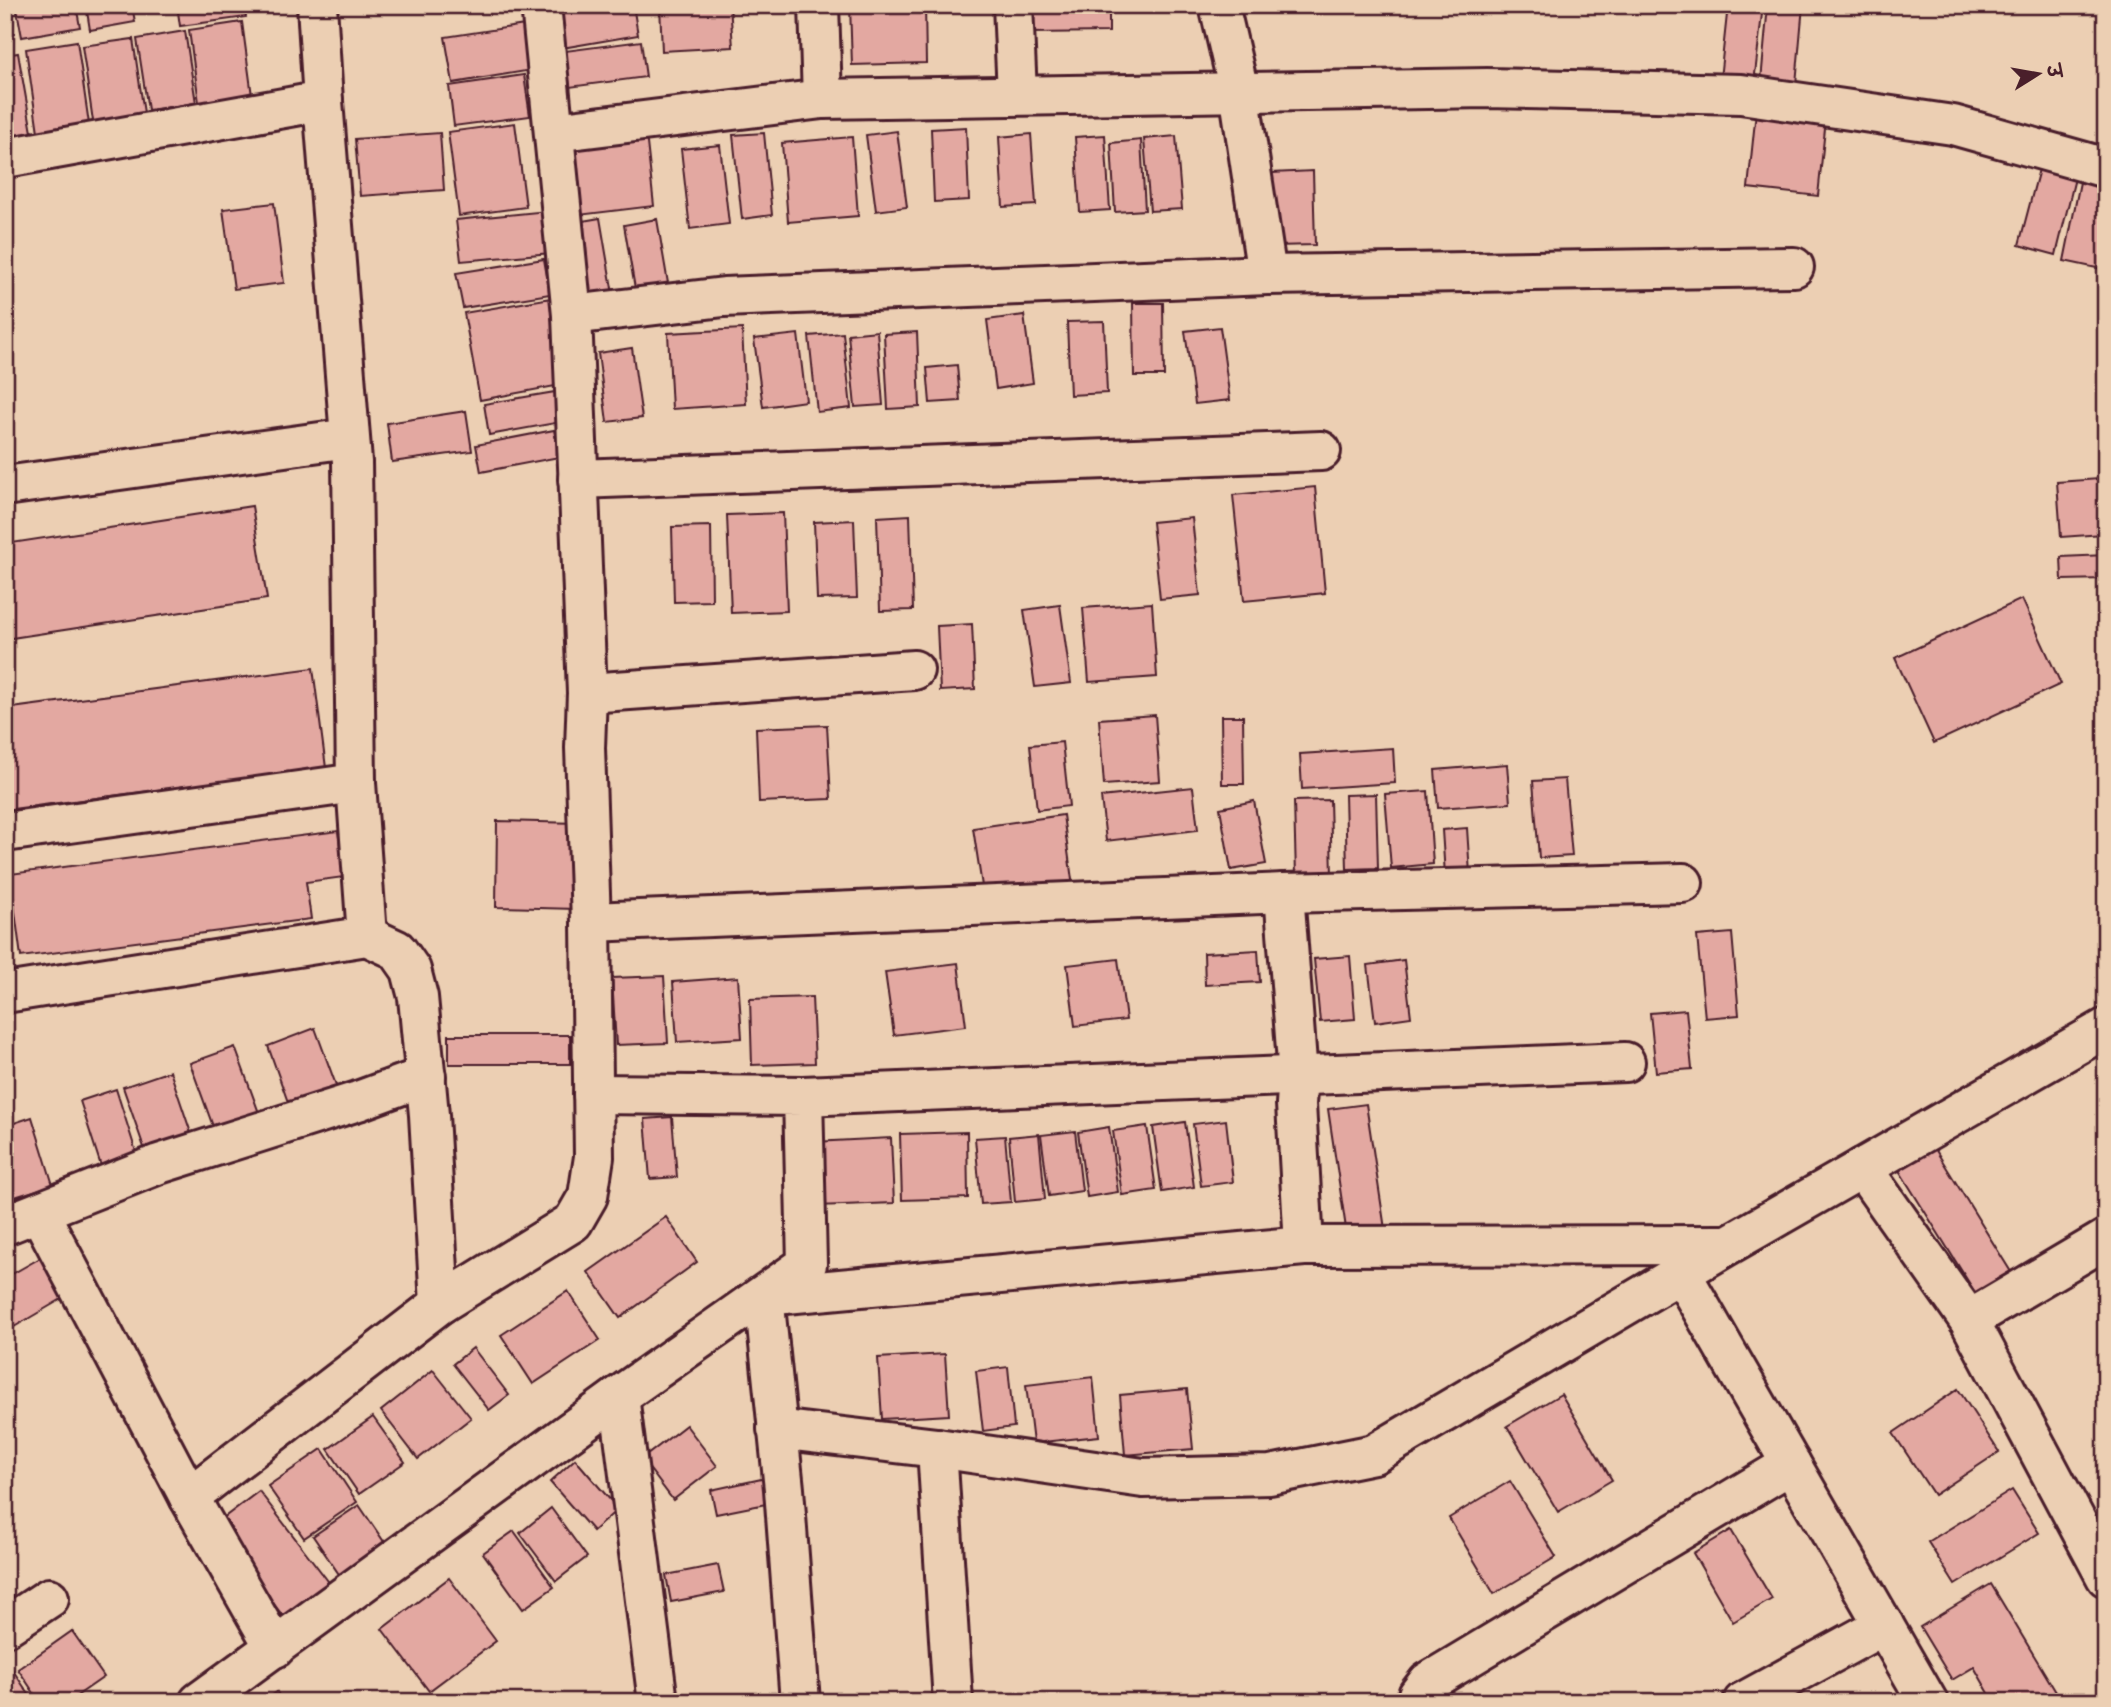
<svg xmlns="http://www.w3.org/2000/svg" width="2111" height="1707" viewBox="0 0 2111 1707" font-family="Delius,'Playpen Sans Deva',sans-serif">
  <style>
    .building { fill: #e3a8a1; stroke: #4a1f2b; stroke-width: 2 }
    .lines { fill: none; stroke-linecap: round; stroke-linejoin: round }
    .minor-casing { stroke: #4a1f2b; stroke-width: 44 }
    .minor { stroke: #eccfb3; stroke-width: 38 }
  </style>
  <rect width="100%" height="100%" fill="#eccfb3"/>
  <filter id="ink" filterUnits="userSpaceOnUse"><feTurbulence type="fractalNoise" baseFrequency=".0143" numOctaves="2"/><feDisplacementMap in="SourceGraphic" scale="14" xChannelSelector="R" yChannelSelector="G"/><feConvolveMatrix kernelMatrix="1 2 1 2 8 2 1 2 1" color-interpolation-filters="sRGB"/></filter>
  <g filter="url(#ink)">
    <g class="building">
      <path d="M16,5h60l4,22 -58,10z"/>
      <path d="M86,5h46l3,17 -45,8z"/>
      <path d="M177,5h67l2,12 -66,9z"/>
      <path d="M598,5h35l5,30 -76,13 -6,-36z"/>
      <path d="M660,5h70l3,42 -71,4z"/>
      <path d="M850,5h75l1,58 -74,2z"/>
      <path d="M1030,5h79v27l-79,1z"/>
      <path d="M1728,5h35l-9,78 -34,-4z"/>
      <path d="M1768,5h35l-7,79 -35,-3z"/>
      <path d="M242,22l11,81 -53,7 -11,-80z"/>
      <path d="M525,25l7,45 -79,13 -8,-46z"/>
      <path d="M185,31l11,72 -48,7 -11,-71z"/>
      <path d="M133,39l12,81 -51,8 -12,-82z"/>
      <path d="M77,41l13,90 -51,8 -13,-90z"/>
      <path d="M641,41l5,36 -76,10 -5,-36z"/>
      <path d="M18,53l15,85 -28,5v-88z"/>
      <path d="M524,75l6,41 -76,10 -5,-40z"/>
      <path d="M1756,111l70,8 -8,77 -70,-8z"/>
      <path d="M515,123l11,84 -67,9 -11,-84z"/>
      <path d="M966,127l3,73 -35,2 -3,-73z"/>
      <path d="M897,131l10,76 -31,4 -10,-76z"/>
      <path d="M440,133l4,57 -84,6 -5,-57z"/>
      <path d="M764,133l8,82 -30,4 -9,-84z"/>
      <path d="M646,134l8,72 -75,9 -8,-72z"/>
      <path d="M1031,134l5,71 -33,2 -4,-70z"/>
      <path d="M1105,135l5,75 -30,2 -5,-75z"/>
      <path d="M1176,136l6,73 -32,2 -6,-72z"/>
      <path d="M852,137l6,79 -70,6 -6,-79z"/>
      <path d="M1141,140l4,70 -30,2 -4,-69z"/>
      <path d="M720,145l9,79 -39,5 -9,-80z"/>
      <path d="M2039,169l36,9 -19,77 -37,-10z"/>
      <path d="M1313,171l2,74 -41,1 -2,-73z"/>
      <path d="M2080,182l26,6v82l-42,-9z"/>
      <path d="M274,203l10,80 -50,6 -11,-80z"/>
      <path d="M547,211l4,42 -90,8 -5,-41z"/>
      <path d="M600,218l14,82 -30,4 -13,-81z"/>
      <path d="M657,219l13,76 -33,5 -13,-75z"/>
      <path d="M544,259l6,35 -87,14 -7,-35z"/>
      <path d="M551,298l15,86 -86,16 -16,-87z"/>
      <path d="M1133,303h30l1,73h-30z"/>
      <path d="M1024,315l9,68 -37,6 -9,-69z"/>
      <path d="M1104,321l3,72 -37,2 -3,-73z"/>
      <path d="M1220,327l10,73 -35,4 -10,-73z"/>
      <path d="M742,329l4,75 -74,5 -4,-76z"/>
      <path d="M877,331l6,74 -28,2 -7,-73z"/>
      <path d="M917,332l3,75 -32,2 -4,-75z"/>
      <path d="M843,333l8,75 -34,4 -8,-76z"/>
      <path d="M798,334l8,67 -43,6 -9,-68z"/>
      <path d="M632,348l10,70 -35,4 -9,-69z"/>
      <path d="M957,365l3,36 -30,2 -3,-35z"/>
      <path d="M555,392l6,30 -72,13 -5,-31z"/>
      <path d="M466,411l6,40 -80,11 -5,-39z"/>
      <path d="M554,430l5,27 -78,15 -5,-27z"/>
      <path d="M2099,479l4,55 -42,3 -4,-55z"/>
      <path d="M1315,487l10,106 -81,8 -11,-106z"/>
      <path d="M252,506l15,93 -262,40v-95z"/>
      <path d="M783,513l4,98 -56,2 -4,-98z"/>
      <path d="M910,515l3,95 -33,1 -3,-94z"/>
      <path d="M1192,518l8,77 -40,4 -8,-77z"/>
      <path d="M854,520l3,78 -40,1 -3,-77z"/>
      <path d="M711,526l1,75 -38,1 -2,-75z"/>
      <path d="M2106,555v24l-44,1 -1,-23z"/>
      <path d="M2022,599l39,85 -127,59 -39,-85z"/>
      <path d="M1152,603l5,74 -68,5 -6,-74z"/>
      <path d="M1060,605l11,78 -36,4 -11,-77z"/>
      <path d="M972,624l3,65 -35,2 -3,-65z"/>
      <path d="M313,668l13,100 -321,42v-101z"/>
      <path d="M1155,715l5,66 -56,4 -5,-66z"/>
      <path d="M1221,716h22l1,68h-22z"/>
      <path d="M827,725l4,74 -72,3 -3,-74z"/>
      <path d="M1062,742l7,64 -32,4 -7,-65z"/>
      <path d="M1393,748l2,35 -93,6 -2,-35z"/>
      <path d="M1507,764l3,39 -72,5 -3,-38z"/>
      <path d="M1565,779l7,77 -33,2 -6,-77z"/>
      <path d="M1193,787l5,43 -92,11 -5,-44z"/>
      <path d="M1428,791l5,73 -42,4 -6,-74z"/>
      <path d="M1376,794l2,74 -31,1 -2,-74z"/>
      <path d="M1330,800l2,75 -36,1 -2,-75z"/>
      <path d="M1254,801l12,63 -35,6 -11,-62z"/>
      <path d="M1063,815l10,72 -89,12 -11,-71z"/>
      <path d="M497,821l81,2 -1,86 -81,-2z"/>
      <path d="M1467,828l3,46 -25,1 -3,-45z"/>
      <path d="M338,831l6,46 -38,5 5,37 -290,38 -11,-83z"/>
      <path d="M1732,933l7,82 -34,3 -8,-82z"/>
      <path d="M1258,950l2,32 -55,3 -1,-32z"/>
      <path d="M1350,956l5,63 -35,3 -6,-63z"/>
      <path d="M1118,959l8,61 -51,6 -8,-61z"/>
      <path d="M1404,960l7,57 -36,5 -7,-57z"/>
      <path d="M958,963l8,63 -72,9 -9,-63z"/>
      <path d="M664,976l4,67 -52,2 -4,-67z"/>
      <path d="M738,977l4,61 -65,4 -4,-60z"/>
      <path d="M812,997l3,66 -63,2 -2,-66z"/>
      <path d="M1686,1010l6,59 -36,3 -6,-59z"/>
      <path d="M315,1028l22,60 -48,17 -21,-59z"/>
      <rect x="449" y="1035" width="121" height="29"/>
      <path d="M235,1047l24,66 -45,16 -24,-66z"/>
      <path d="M170,1071l24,71 -46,17 -25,-72z"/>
      <path d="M116,1089l21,66 -36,11 -21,-65z"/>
      <path d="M1366,1104l19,125 -38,6 -19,-126z"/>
      <path d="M32,1117l21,68 -48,15v-74z"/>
      <path d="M672,1117l5,60 -27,2 -5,-60z"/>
      <path d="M1226,1120l7,62 -32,4 -8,-62z"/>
      <path d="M1185,1122l9,65 -32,5 -9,-65z"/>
      <path d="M1147,1126l9,64 -34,5 -9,-64z"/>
      <path d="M1109,1127l9,65 -31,5 -9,-65z"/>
      <path d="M1075,1131l7,60 -33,5 -8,-61z"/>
      <path d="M967,1132l1,66 -66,2 -2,-66z"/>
      <path d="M1039,1134l6,65 -30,3 -6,-65z"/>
      <path d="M1005,1136l6,66 -30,2 -6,-66z"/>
      <path d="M891,1138l3,65 -77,3 -3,-64z"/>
      <path d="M1932,1144l79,128 -35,22 -79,-127z"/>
      <path d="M666,1217l31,45 -77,56 -32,-46z"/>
      <path d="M42,1257l23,40 -51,30 -9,-14v-35z"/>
      <path d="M568,1291l32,49 -67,44 -32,-49z"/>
      <path d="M473,1348l36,47 -20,15 -36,-46z"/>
      <path d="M945,1354l4,61 -67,4 -4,-61z"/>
      <path d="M1008,1367l6,60 -31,4 -7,-60z"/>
      <path d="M433,1370l38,48 -53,41 -37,-48z"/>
      <path d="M1093,1377l6,59 -66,7 -7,-58z"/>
      <path d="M1187,1389l6,60 -68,6 -5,-60z"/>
      <path d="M1958,1389l41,63 -65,43 -41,-62z"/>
      <path d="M1561,1394l51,86 -54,32 -51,-86z"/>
      <path d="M373,1417l32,45 -46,32 -31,-45z"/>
      <path d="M686,1425l31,41 -44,34 -31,-41z"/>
      <path d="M322,1449l35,53 -53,36 -36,-52z"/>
      <path d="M575,1459l43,50 -25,22 -43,-49z"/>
      <path d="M766,1478l5,25 -55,11 -5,-24z"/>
      <path d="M1510,1481l46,76 -62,37 -45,-76z"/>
      <path d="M2012,1490l27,43 -84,52 -27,-43z"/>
      <path d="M259,1491l72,94 -45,35 -72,-95z"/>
      <path d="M359,1505l34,50 -46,31 -34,-50z"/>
      <path d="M551,1508l36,49 -31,24 -36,-48z"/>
      <path d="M1731,1530l41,69 -39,23 -40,-69z"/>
      <path d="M514,1531l40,56 -31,22 -40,-56z"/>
      <path d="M718,1565l6,27 -53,10 -5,-27z"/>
      <path d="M449,1578l47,63 -67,50 -47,-62z"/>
      <path d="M1991,1584l71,118h-68l-20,-35 -22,13 -32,-53z"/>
      <path d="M72,1631l32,46 -36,25h-28l-22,-33z"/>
      <path d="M12,1669l22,33h-29v-29z"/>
      <path d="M277,1692l6,10h-21z"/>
    </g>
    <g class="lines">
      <g class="minor-casing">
        <g id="minor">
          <path d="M317,5l6,96 29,361 4,321 11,153"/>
          <path d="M819,5l3,94"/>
          <path d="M1013,5l4,89"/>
          <path d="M1219,5l20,86 28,184"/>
          <path d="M554,132l268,-33 665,-11 254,6 212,31 153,43"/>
          <path d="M5,158l318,-57"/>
          <path d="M572,315l152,-18 543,-22 527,-8"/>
          <path d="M578,479l743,-28"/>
          <path d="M5,486l344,-48"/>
          <path d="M587,693l327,-23"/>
          <path d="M5,832l351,-49"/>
          <path d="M591,922l693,-29 399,-10"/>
          <path d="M5,993l362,-57 30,14 14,20 7,27 11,118 11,189"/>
          <path d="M803,1096l822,-34"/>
          <path d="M1862,1168l107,152 137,257"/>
          <path d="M39,1212l150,285 86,151"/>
          <path d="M5,1225l154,-61 199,-63 68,-25"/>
          <path d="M1304,1246l422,-1"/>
          <path d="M1681,1273l247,429"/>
          <path d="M1969,1320l137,-81"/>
          <path d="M619,1396l39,306"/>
          <path d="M777,1429l160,19 206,30 127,-3 104,-21 354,-209 378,-217"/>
          <path d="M937,1448l16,254"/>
          <path d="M189,1497l251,-193 133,-82 15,-26 6,-39 -3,-235 -6,-174 2,-55 -15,-378 -31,-310"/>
          <path d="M5,1627l44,-29"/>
          <path d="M199,1702l420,-306 188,-132 -4,-168 -210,-2"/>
          <path d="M800,1702l-16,-213 -20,-193 540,-50 -8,-142 2,-28 -14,-183"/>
          <path d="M1416,1702l2,-7 10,-13 363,-218"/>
          <path d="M1743,1702l141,-77"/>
        </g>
      </g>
      <use href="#minor" class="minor"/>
    </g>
  </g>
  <rect width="2111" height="1707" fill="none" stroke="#eccfb3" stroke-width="28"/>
  <rect x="14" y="14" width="2083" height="1679" fill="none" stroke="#4a1f2b" stroke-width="2.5" filter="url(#ink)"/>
  <g transform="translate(2038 74) rotate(79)" stroke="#eccfb3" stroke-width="5" paint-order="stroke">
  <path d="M0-5L12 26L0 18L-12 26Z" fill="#4a1f2b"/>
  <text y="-10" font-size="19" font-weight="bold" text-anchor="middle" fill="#4a1f2b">उ</text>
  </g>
</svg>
